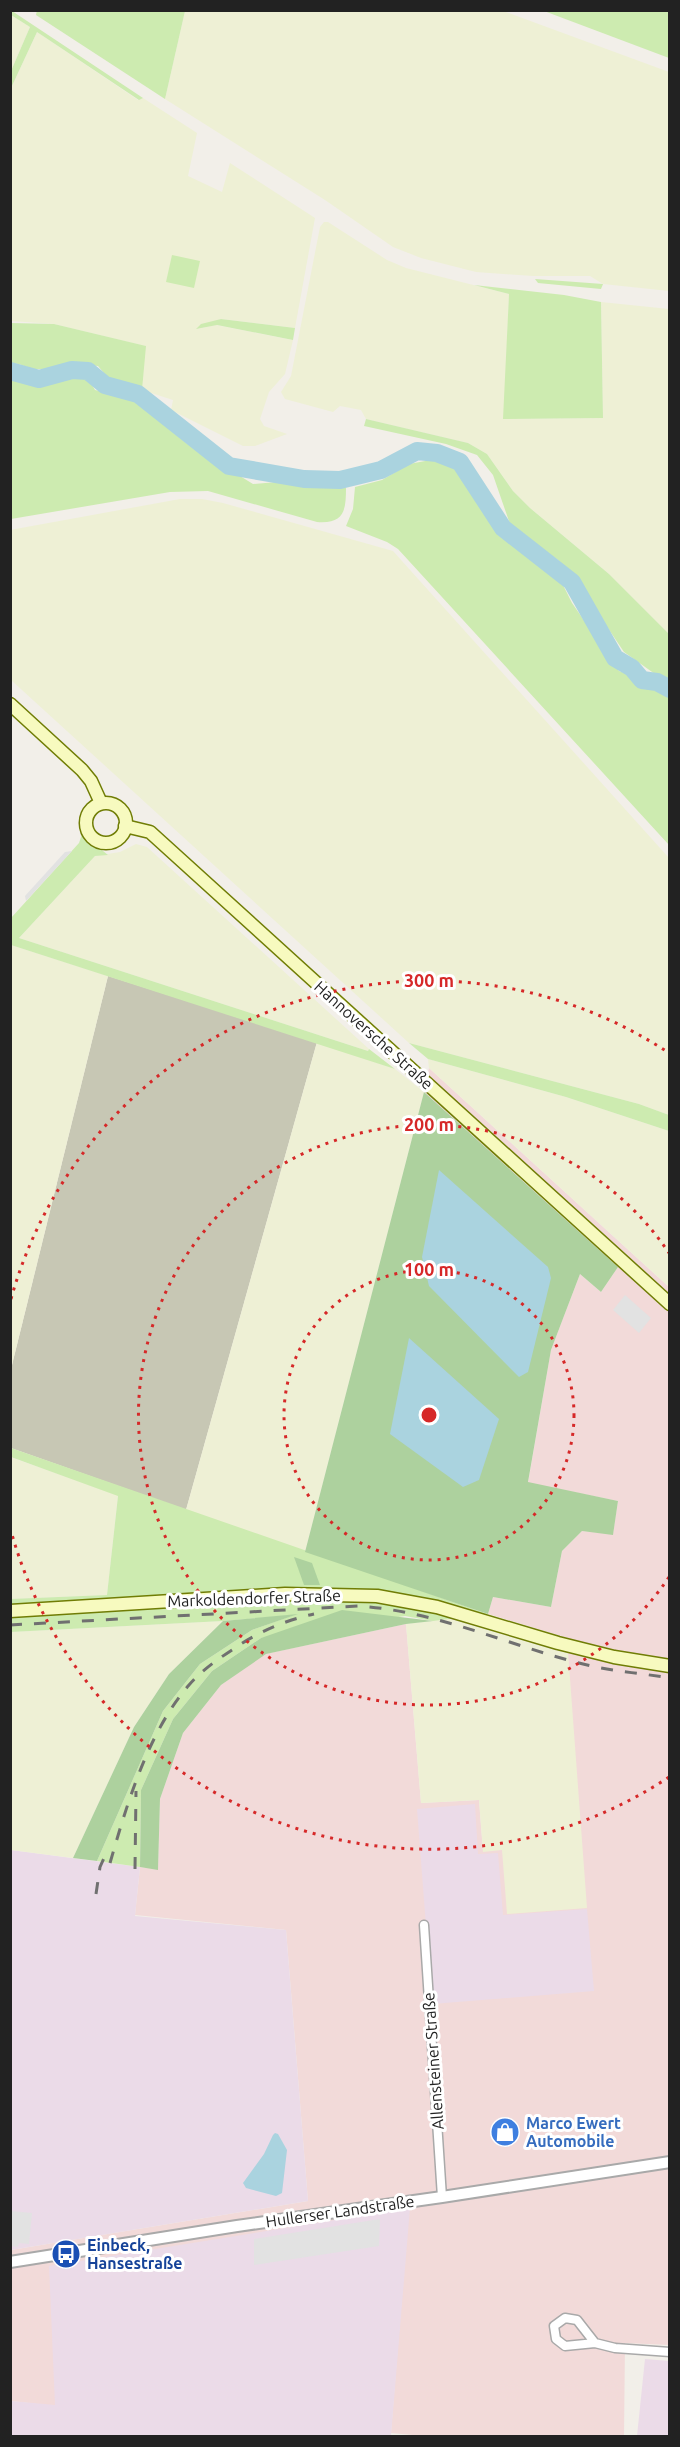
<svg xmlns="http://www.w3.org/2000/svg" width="680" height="2447" viewBox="0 0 680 2447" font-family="Ubuntu,sans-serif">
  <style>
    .commercial { fill: #f2dad9 }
    .industrial { fill: #ebdbe8 }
    .construction { fill: #c7c7b4 }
    .farmland { fill: #eef0d5 }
    .grass { fill: #cdebb0 }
    .forest { fill: #add19e }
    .parking { fill: #e2e2e2 }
    .water { fill: #aad3df }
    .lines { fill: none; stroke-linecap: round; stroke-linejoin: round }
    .river { stroke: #aad3df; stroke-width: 18 }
    .minor-casing { stroke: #a9a9a9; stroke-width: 11 }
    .tertiary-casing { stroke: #a9a9a9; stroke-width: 14 }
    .secondary-casing { stroke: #707d05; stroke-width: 15 }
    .minor { stroke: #fff; stroke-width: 8 }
    .tertiary { stroke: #fff; stroke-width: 10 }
    .secondary { stroke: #f7fabf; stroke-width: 12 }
    .rail { stroke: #707070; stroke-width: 3; stroke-dasharray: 12 12; stroke-linecap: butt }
    .ring { fill: none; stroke: #d62828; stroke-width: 3; stroke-dasharray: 3 6 }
    .labels { text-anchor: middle; stroke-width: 6; stroke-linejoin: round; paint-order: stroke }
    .street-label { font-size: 16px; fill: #222; stroke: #fff }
    .shop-label { font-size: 16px; font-weight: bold; fill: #366cbe; stroke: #fff; text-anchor: start }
    .transit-label { font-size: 16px; font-weight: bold; fill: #164399; stroke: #fff; text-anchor: start }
    .centre { fill: #d62828; stroke: #fff; stroke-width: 3 }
    .ring-label { font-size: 18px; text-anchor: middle; font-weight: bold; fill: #d62828; stroke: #fff; stroke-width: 6; stroke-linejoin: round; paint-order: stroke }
  </style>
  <rect width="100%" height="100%" fill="#f2efe9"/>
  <path class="commercial" d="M429,1068l240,219v1058l-44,-2 -1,93h-201l-32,-3 18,-225 -354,198 -44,-5v-151l297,-49 -22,-271 -151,-15 5,-48 18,2 2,-70 23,-66 38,-48 44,-31 141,-30 15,179 58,-3 4,51 84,-213 -79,-24 5,-17 58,10 11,-56 20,-20 31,3 5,-33 -90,-18 23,-133 29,-76 21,18 17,-25 -194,-175z"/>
  <g class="industrial">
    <path d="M475,1804l3,50 20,-1 5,62 84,-6 7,82 -162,13 -15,-195z"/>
    <path d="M11,1850l129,17 -5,49 151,14 22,271 -297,49z"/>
    <path d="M410,2208l-19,228h-380v-35l44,4 -6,-139z"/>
    <path d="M645,2359l24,2v75h-32z"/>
  </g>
  <path class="construction" d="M108,976l209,66 -131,468 -175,-62v-79z"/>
  <g class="farmland">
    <path d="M185,11h318l166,61v219l-66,-7 -13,-8h-57l-57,-4 -55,-14 -28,-11 -68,-47 -160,-101z"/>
    <path d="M11,15l19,12 -19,44z"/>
    <path d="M37,32l101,68 5,-2 54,35 -9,43 34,16 8,-29 85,55 -20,110 -74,-9 -24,10 19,-4 77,15 -8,34 -16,18 -9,27 4,7 23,8 -32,12h-12l-72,-36 2,-10 -31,-10 3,-44 -91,-22 -43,-3v-233z"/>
    <path d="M324,222h4l59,38 19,8 103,26 -5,125 99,-1 -2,-116 68,7v325l-60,-60 -79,-66 -17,-17 -26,-37 -19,-11 -102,-24 -5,-9 -21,-4 -7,6 -48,-13 -4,-7 10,-16 29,-149z"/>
    <path d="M180,499h22l21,4 170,48 276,307v257l-30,-11 -230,-61 -398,-363 -1,-150z"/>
    <path d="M136,844l11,3 222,202 -1,2 -349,-113 76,-82 25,-4z"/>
    <path d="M11,945l97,31 -97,393 -1,-424z"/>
    <path d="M317,1042l78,27 29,23 -119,460 -119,-42z"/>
    <path d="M428,1059l138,38 103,34v156l-240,-219z"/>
    <path d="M10,1457l108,38 -11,100 -96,4z"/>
    <path d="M488,1614l79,24 20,270 -80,6 -5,-64 -19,2 -4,-52 -58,3 -15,-179z"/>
    <path d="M223,1621l-54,53 -35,53 -61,131 -62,-8v-218z"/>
  </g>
  <g class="grass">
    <path d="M37,10l148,1 -20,88 -129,-84z"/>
    <path d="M12,11l131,87 -4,2 -102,-68 -26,56v-17l19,-44 -19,-12z"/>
    <path d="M544,11h125v47z"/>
    <path d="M172,255l28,6 -6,27 -28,-6z"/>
    <path d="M535,279l68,5 -2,5 -63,-6z"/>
    <path d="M474,285l90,10 37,7 2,116 -100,1 6,-125z"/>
    <path d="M221,319l74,9 -2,12 -76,-15 -21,4 5,-5z"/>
    <path d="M11,323l43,1 92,22 -4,44 -32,-10 -12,-14c-22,-3 -42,4 -64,3 -8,-1 -15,-7 -23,-5z"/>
    <path d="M63,376l25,2 7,12 40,9 51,44 67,41 24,-2 69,6c0,23 -2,36 -29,34l-109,-31 -38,1 -159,27v-140l18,5z"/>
    <path d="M366,419l102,24 19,11 26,37 17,17 79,66 60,60v50l-45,-32 -49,-73 -17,-19 -47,-33 -18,-52 -16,-20 -31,-11 -82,-18z"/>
    <path d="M436,459l20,6 41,67 64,49 11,22 47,68 11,4 7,9 13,3 19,9v149l-271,-296 -11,-7 -41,-16 7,-17 2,-22 27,-7 27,-16z"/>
    <path d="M82,834l26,21 -13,1 -76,82 349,113 1,-2 26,20 -384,-124v-27l68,-75z"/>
    <path d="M409,1043l230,61 30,11v16l-103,-34 -138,-38z"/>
    <path d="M11,1448l477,166 -55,7 -28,-5 -144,22 -49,33 -39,48 -32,71 -1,77 -43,-6 66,-150 37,-47 52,-34 42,-15 -71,6 -212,11 -1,-33 97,-4 11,-99 -107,-39z"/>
  </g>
  <g class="forest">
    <path d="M424,1092l194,175 -17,25 -21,-18 -29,76 -23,132 90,19 -5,34 -31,-4 -20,20 -11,56 -58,-10 -5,17 -183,-62z"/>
    <path d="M294,1557l18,6 8,22h-16z"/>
    <path d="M342,1610l91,11 -27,3 -140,30 -45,31 -38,48 -23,66 -2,71 -18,-3 1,-77 32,-71 39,-48 49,-33z"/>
    <path d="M298,1614l-46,16 -52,34 -37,47 -66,150 -24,-3 61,-131 35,-53 54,-53z"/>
  </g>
  <g class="parking">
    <path d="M72,851l-46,50 -1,-5 40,-44z"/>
    <path d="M625,1295l26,23 -12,15 -26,-23z"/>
    <path d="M10,2211l22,2 -3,31 -10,-1 -1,4 -7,-1z"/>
    <path d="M380,2219l-1,27 -125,19v-26z"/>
  </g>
  <g class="water">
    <path d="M439,1170l109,97 3,11 -23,94 -9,5 -90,-91 -7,-29z"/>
    <path d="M409,1338l90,81 -20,61 -16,7 -73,-53z"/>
    <path d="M275,2133l3,1 9,16 -5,43 -6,3 -30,-8 -3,-5 21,-29 9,-19z"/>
  </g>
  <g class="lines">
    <path class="river" d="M10,371l29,8 33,-9 16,1 17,14 33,9 91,72 75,13 36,1 41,-10 36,-19 20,2 23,9 43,66 69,54 43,76 17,10 10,12 15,2 13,7"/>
    <g class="minor-casing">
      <g id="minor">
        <path d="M424,1925l18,272"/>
        <path d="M595,2343l-18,-23 -12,-2 -11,8 2,13 9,7 30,-3 20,5 55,4"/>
      </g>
    </g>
    <g class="tertiary-casing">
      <path id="tertiary" d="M10,2262l227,-36 205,-29 228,-35"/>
    </g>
    <g class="secondary-casing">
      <g id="secondary">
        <path d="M10,704l72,66 9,11 10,22"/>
        <circle cx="106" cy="823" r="20"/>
        <path d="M125,826l25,6 520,472"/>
        <path d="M10,1611l275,-17 92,2 60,11 121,36 56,14 56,9"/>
      </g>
    </g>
    <use href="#minor" class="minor"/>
    <use href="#tertiary" class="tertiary"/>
    <use href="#secondary" class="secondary"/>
    <g class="rail">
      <path d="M10,1625l348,-19c78,5 147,38 221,57 29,8 61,10 91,15"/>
      <path d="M110,1863c17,-59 38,-131 79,-178 13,-15 29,-26 46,-37 23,-16 51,-28 79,-34"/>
      <path d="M135,1869l1,-78"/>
      <path d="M96,1894l4,-27 8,-18"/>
    </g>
  </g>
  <g class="ring">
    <circle cx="429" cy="1415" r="145"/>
    <path d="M669 1577A290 290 0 1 1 669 1253"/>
    <path d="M669 1777A434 434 0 0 1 11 1531M11 1299A434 434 0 0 1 669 1053"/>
  </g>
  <defs>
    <g id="shop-disc" transform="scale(1.5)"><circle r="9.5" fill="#3f7fe0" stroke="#fff"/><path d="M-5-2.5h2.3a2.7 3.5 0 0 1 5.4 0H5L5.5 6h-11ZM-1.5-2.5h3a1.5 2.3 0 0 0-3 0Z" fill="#fff"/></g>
    <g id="bus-disc" transform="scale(1.5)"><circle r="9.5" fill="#1a4fb4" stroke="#fff"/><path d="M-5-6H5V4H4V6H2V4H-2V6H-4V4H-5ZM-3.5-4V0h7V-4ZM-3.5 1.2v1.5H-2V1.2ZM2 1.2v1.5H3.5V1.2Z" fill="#fff"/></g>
  </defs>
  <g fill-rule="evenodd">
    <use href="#shop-disc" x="505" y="2132"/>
    <use href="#bus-disc" x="66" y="2254"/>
  </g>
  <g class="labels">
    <g class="street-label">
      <text transform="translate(374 1035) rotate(42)" y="6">Hannoversche Straße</text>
      <text transform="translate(254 1598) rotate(-2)" y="6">Markoldendorfer Straße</text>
      <text transform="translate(433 2061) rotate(-94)" y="6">Allensteiner Straße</text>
      <text transform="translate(340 2211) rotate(-8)" y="6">Hullerser Landstraße</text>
    </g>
    <g class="shop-label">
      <text x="526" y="2129">Marco Ewert<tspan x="526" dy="18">Automobile</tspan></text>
    </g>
    <g class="transit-label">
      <text x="87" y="2251">Einbeck,<tspan x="87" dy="18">Hansestraße</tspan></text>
    </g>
  </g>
  <circle cx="429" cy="1415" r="9" class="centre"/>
  <g class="ring-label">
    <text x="429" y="987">300 m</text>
    <text x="429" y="1131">200 m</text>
    <text x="429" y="1276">100 m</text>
  </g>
  <rect width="680" height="2447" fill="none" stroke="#222222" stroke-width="24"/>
</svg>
